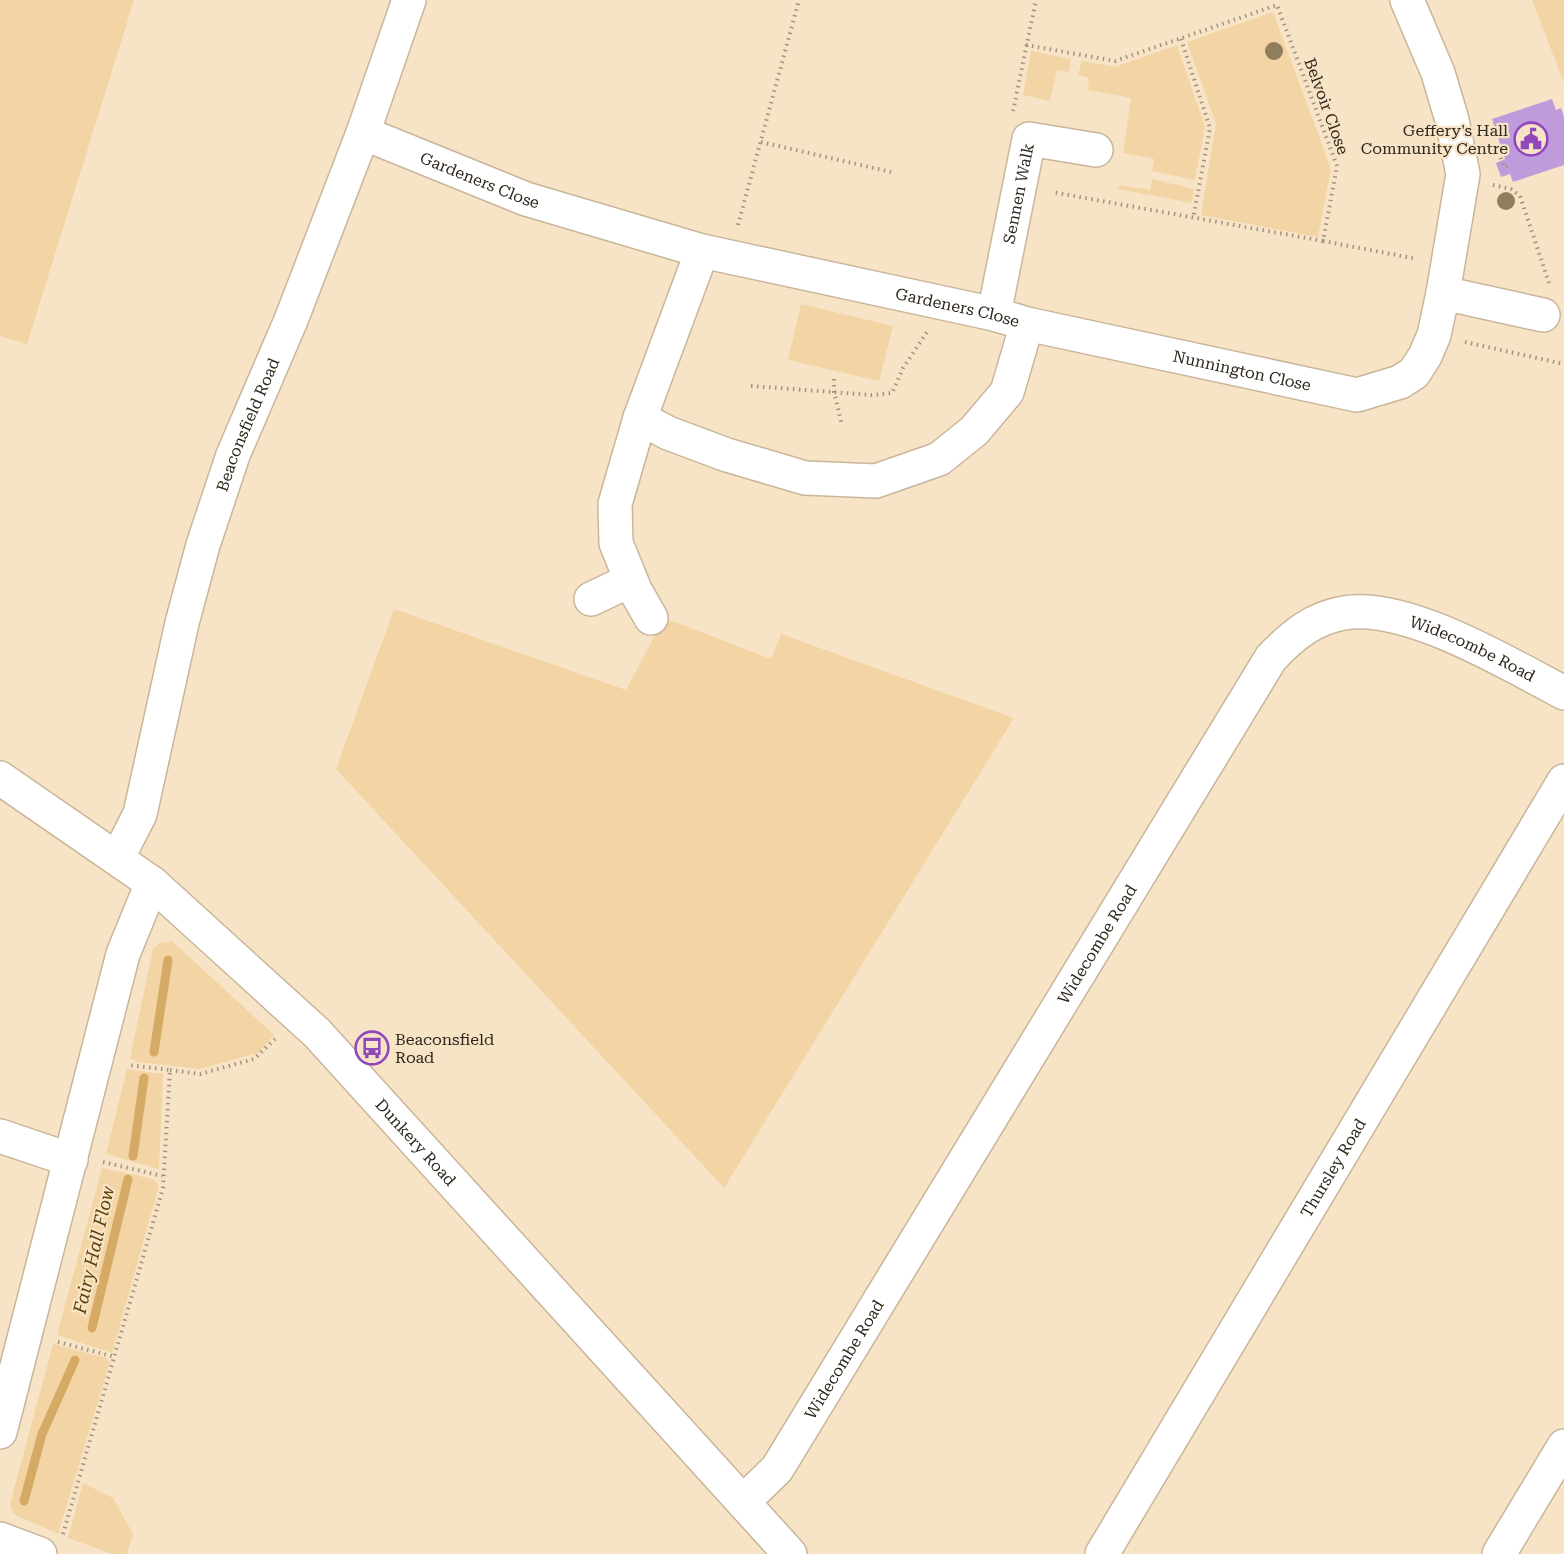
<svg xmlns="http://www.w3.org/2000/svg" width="1564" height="1554" viewBox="0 0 1564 1554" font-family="'Roboto Serif',serif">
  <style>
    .green { fill: #f3d4a4 }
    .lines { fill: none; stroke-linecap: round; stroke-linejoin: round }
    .stream { stroke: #d4aa65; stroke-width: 9 }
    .building { fill: #c09bdc }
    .street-casing { stroke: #c9b69a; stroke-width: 36 }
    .secondary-casing { stroke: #c9b69a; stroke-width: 36 }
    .path { stroke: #a1937e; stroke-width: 4; stroke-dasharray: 1.5 4.5; stroke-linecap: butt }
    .street { stroke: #fff; stroke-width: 33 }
    .secondary { stroke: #fff; stroke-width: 33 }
    .tree { fill: #8f7d5e }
    .labels { text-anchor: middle; stroke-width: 4.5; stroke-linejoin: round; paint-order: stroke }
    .street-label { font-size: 16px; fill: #2e271c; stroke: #f7e4c7 }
    .poi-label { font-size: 16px; fill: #2e271c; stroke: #f7e4c7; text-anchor: end }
    .water-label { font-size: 18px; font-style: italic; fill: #5d4007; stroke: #f7e4c7 }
  </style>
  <rect width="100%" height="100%" fill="#f7e4c7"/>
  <g class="green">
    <path d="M0,0h134l-107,344 -27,-8z"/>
    <path d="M1532,0h32v83z"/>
    <path d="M1273,12l58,157 -13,68 -117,-22 15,-91 -29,-82z"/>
    <path d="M1177,45l28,82 -10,53 -43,-9 2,-12 -31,-6 8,-55 -43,-8 1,-12 -11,-3 4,-14 33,6z"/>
    <path d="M1031,51l40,8 -2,13 -12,-2 -7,31 -27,-6z"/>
    <path d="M1152,179l42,10 -2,14 -74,-14 1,-4 31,5z"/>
    <path d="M801,304l92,22 -14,55 -91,-21z"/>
    <path d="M394,609l232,81 38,-72 107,41 10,-25 233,84 -290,470 -388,-419z"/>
    <path d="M172,941l102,94 -16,18 -59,16 -62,-7 -7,-4 23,-109 7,-6z"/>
    <path d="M127,1069l36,5 -4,95 -53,-15z"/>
    <path d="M102,1168l51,11 6,7 -47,167 -55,-18z"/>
    <path d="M53,1344l53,14 4,4 -52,172 -45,-20 -3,-10z"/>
    <path d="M83,1483l30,15 20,36 -6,20h-14l-45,-16z"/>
  </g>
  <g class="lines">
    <g class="stream">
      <path d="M154,1052l14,-92"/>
      <path d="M133,1156l11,-78"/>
      <path d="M92,1328l36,-149"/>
      <path d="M24,1501l18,-67 33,-74"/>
    </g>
  </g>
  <path class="building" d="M1552,99l4,11 5,-2 3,9v48l-51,17 -3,-8 -9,3 -5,-14 9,-4 -13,-40z"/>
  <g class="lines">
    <g class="street-casing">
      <g id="street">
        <path id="s1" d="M363,133l163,66 176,52 292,63 33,10 -20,68 -33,39 -35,28 -63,22 -71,-3 -78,-23 -59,-22 -28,-15"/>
        <path d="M1443,293l100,22"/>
        <path id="s2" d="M994,314l35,-175 67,11"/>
        <path id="s3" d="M1027,324l330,71 43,-13 14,-9 11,-17 9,-21 9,-42 20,-119 -11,-54 -14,-47 -31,-73"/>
        <path d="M591,599l40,-19"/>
        <path d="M651,618l-16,-28 -19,-47 -1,-39 25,-86 62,-167"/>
        <path id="s4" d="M118,857l22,-43 42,-191 21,-78 30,-90 58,-135 72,-187 46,-133"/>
        <path d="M0,1136l71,24"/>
        <path d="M0,1432l123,-478 29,-71"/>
        <path id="s5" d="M743,1502l34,-33 494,-811c21,-22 42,-40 73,-45 62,-11 165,51 220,80"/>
        <path d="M0,1539l40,15"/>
        <path id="s6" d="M1102,1554l462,-773"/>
        <path d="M1499,1554l65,-108"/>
      </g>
    </g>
    <g class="secondary-casing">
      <g id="secondary">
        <path id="s7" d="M0,778l152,105 165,150 473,521"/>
      </g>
    </g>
    <g class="path">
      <path d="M1181,39l29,89 -17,91"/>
      <path d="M1026,45l89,16 162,-56 60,161 -14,75 -271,-49"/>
      <path d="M1013,111l23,-111"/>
      <path d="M761,142l130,30"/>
      <path d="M1490,145l7,3 7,19 3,-1"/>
      <path d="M1493,185l18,4 9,7 29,87"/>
      <path d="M738,225l61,-225"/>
      <path d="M1323,241l94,18"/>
      <path d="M1465,342l99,22"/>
      <path d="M834,379v13l8,33"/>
      <path d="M751,386l121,9 20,-2 11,-25 24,-36"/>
      <path d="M170,1070l30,4 54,-15 21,-20"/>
      <path d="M103,1162l59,14"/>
      <path d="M58,1342l57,15"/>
      <path d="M63,1534l100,-346 7,-118 -42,-5"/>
    </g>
    <use href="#street" class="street"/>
    <use href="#secondary" class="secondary"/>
  </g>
  <g class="tree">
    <circle cx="1274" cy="51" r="9"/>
    <circle cx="1506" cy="201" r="9"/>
  </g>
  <defs>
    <g id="civic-ring" transform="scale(1.725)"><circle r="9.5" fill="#f7e4c7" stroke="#9048bb" stroke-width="1.5"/><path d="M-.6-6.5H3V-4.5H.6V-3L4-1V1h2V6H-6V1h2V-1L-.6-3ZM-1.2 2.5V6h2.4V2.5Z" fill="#9048bb"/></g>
    <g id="bus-ring" transform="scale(1.725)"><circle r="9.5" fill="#f7e4c7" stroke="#9048bb" stroke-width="1.5"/><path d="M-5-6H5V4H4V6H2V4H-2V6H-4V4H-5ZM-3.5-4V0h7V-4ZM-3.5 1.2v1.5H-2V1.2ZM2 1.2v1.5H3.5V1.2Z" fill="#9048bb"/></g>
  </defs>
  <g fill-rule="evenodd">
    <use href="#civic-ring" x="1531" y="139"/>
    <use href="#bus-ring" x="372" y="1048"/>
  </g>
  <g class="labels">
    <g class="street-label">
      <text transform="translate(1327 106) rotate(70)" y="6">Belvoir Close</text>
      <text dy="6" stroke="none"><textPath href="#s1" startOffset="126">Gardeners Close</textPath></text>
      <text dy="6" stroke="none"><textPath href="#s2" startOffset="123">Sennen Walk</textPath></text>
      <text dy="6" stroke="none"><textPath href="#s1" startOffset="621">Gardeners Close</textPath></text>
      <text dy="6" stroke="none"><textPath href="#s3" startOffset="220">Nunnington Close</textPath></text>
      <text dy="6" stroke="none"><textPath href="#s4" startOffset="453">Beaconsfield Road</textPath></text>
      <text dy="6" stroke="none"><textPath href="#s5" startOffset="1220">Widecombe Road</textPath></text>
      <text dy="6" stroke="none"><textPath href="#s5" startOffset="662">Widecombe Road</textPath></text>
      <text dy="6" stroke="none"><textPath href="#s7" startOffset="555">Dunkery Road</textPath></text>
      <text dy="6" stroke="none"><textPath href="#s6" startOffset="450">Thursley Road</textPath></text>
      <text dy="6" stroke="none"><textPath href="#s5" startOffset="176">Widecombe Road</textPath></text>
    </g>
    <g class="poi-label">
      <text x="1508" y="136">Geffery's Hall<tspan x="1508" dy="18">Community Centre</tspan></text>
      <text x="395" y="1045" text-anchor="start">Beaconsfield<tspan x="395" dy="18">Road</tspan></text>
    </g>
    <g class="water-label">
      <text transform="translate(94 1250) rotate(-77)" y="6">Fairy Hall Flow</text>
    </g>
  </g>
</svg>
